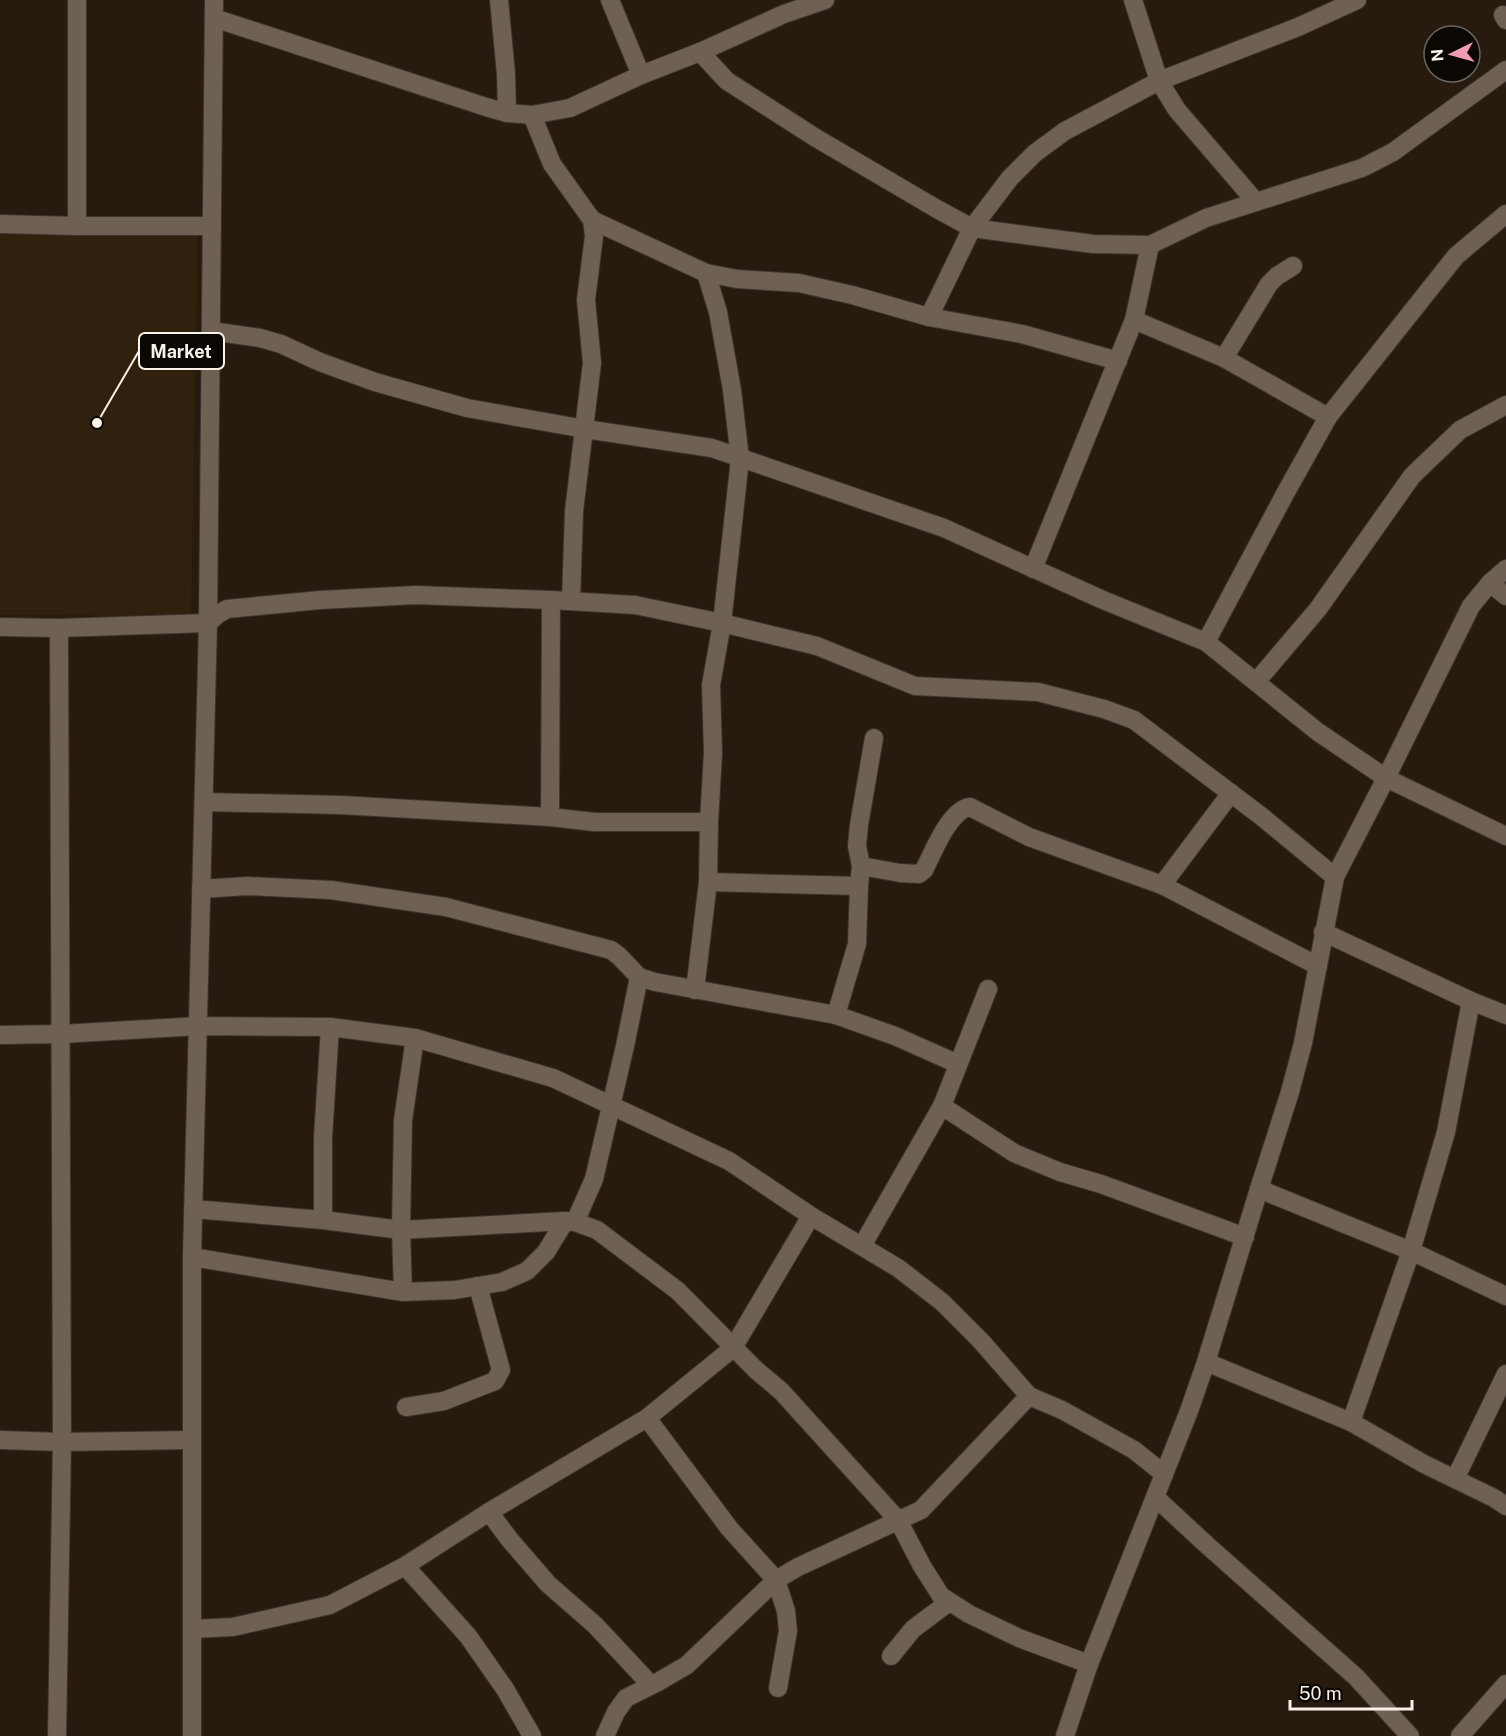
<svg xmlns="http://www.w3.org/2000/svg" width="1506" height="1736" viewBox="0 0 1506 1736" font-family="'Public Sans',sans-serif">
  <style>
    .built { fill: #30200e }
    .lines { fill: none; stroke-linecap: round; stroke-linejoin: round }
    .minor-casing { stroke: #3e342f; stroke-width: 20 }
    .minor { stroke: #6e6052; stroke-width: 18 }
    .leader { fill: none; stroke: #faf2e9; stroke-width: 2 }
    .callout-dot { fill: #faf2e9; stroke: #0b0703; stroke-width: 2 }
    .callout { fill: #0b0703; stroke: #faf2e9; stroke-width: 2 }
    .callout-label { font-size: 18px; text-anchor: middle; font-weight: bold; fill: #faf2e9 }
  </style>
  <rect width="100%" height="100%" fill="#261b0e"/>
  <path class="built" d="M0,231l198,1 -7,384 -191,-1z"/>
  <g class="lines">
    <g class="minor-casing">
      <g id="minor">
        <path d="M77,0v226"/>
        <path d="M499,0l7,74 1,39"/>
        <path d="M610,0l31,75"/>
        <path d="M1133,0l26,81 18,29 79,92"/>
        <path d="M1503,15l3,5"/>
        <path d="M214,18l272,89 21,6 25,2 38,-7 71,-33 59,-23 84,-38 41,-14"/>
        <path d="M700,52l27,29 89,57 121,71 35,19 121,16 57,1 56,-27 156,-50 31,-16 113,-82"/>
        <path d="M532,115l20,49 40,56 2,16 -8,64 6,63 -18,148 -3,90"/>
        <path d="M592,220l114,53 31,6 62,4 53,12 77,22 93,17 96,27"/>
        <path d="M0,224l77,2h135"/>
        <path d="M929,317l43,-89 38,-50 25,-25 30,-22 94,-50 139,-54 59,-27"/>
        <path d="M1134,320l90,38 104,59"/>
        <path d="M211,331l49,7 21,6 39,18 55,20 92,26 118,21 127,19 232,80 159,72 103,42 112,90 68,46 120,58"/>
        <path d="M1224,358l45,-74 8,-8 16,-10"/>
        <path d="M1033,569l101,-249 16,-75"/>
        <path d="M1490,583l16,13"/>
        <path d="M0,627l59,1 149,-5 9,-8 10,-6 93,-9 96,-5 135,5 84,5 87,18 95,23 98,40 123,6 66,17 30,11 127,96 74,61"/>
        <path d="M1206,642l80,-150 42,-75 128,-161 50,-42"/>
        <path d="M1256,682l62,-73 94,-133 48,-46 46,-25"/>
        <path d="M204,802l137,3 209,12 44,5h115"/>
        <path d="M550,817l1,-217"/>
        <path d="M861,866l39,7 19,1 5,-4c9,-17 25,-60 46,-63l59,30 133,48 156,81"/>
        <path d="M708,882l151,4"/>
        <path d="M1162,885l69,-92"/>
        <path d="M201,889l46,-3 84,4 115,17 165,43 8,6 20,21 16,5 181,33 59,21 63,28"/>
        <path d="M1323,932l148,69 35,14"/>
        <path d="M695,990l13,-108 1,-60 4,-69 -2,-68 11,-62 18,-164 -8,-69 -14,-78 -12,-39"/>
        <path d="M836,1015l21,-71 2,-58 2,-20 -4,-20 2,-21 15,-87"/>
        <path d="M0,1035l61,-1 138,-8 131,1 85,11 138,40 176,83 82,55 87,52 44,34 39,39 48,55 33,14 72,40 30,24"/>
        <path d="M942,1106l72,47 46,19 41,12 144,53"/>
        <path d="M1259,1189l152,62 95,45"/>
        <path d="M193,1209l130,11 78,10 164,-9 10,1 22,8 81,61 78,79 25,21 117,129 24,46 19,30 28,18 50,24 70,26"/>
        <path d="M323,1220v-82l7,-111"/>
        <path d="M575,1222l19,-43 31,-133 14,-69"/>
        <path d="M862,1246l80,-140 46,-117"/>
        <path d="M192,1257l211,35 52,-2 47,-8 25,-11 19,-19 19,-31"/>
        <path d="M403,1292l-2,-62 2,-110 12,-82"/>
        <path d="M1206,1362l145,60 73,42 70,34 12,8"/>
        <path d="M406,1407l38,-6 51,-20 6,-11 -23,-84"/>
        <path d="M647,1418l82,110 47,52 10,31 2,20 -10,57"/>
        <path d="M1351,1422l60,-171 35,-119 25,-131"/>
        <path d="M0,1440l62,2 129,-2"/>
        <path d="M1455,1479l51,-105"/>
        <path d="M1155,1497l53,49 148,131 54,59"/>
        <path d="M489,1512l21,28 38,44 47,41 56,60"/>
        <path d="M405,1566l63,70 37,53 27,47"/>
        <path d="M192,1629l41,-2 97,-22 75,-39 84,-54 158,-94 86,-70 78,-132"/>
        <path d="M891,1656l22,-27 36,-27"/>
        <path d="M57,1736l5,-294 -3,-814"/>
        <path d="M192,1736v-479l16,-634 6,-623"/>
        <path d="M605,1736l11,-24 10,-14 32,-16 29,-17 89,-85 22,-13 123,-57 108,-114"/>
        <path d="M1065,1736l24,-72 100,-253 17,-49 53,-173 31,-97 13,-49 32,-166 51,-99 85,-172 19,-23 16,-14"/>
        <path d="M1460,1736l46,-52"/>
      </g>
    </g>
    <use href="#minor" class="minor"/>
  </g>
  <path class="leader" d="M97 423L139 351"/>
  <circle class="callout-dot" cx="97" cy="423" r="6"/>
  <rect class="callout" x="139" y="333" width="85" height="36" rx="6"/>
  <g class="callout-label">
    <text x="181" y="358">Market</text>
  </g>
  <g transform="translate(1452 54) rotate(265)"><circle r="28" fill="#0b0703" stroke="#6b655f" stroke-width="1.5"/>
  <path d="M0-4.5L10 22L0 15L-10 22Z" fill="#f19ab4"/>
  <text y="-9" font-size="16" font-weight="bold" text-anchor="middle" fill="#faf2e9">N</text>
  </g>
  <path d="M1290 1700v9h122v-9" fill="none" stroke="#faf2e9" stroke-width="3"/>
  <text x="1299" y="1700" font-size="18" fill="#faf2e9" stroke="#0b0703" stroke-width="4.5" paint-order="stroke">50 m</text>
</svg>
